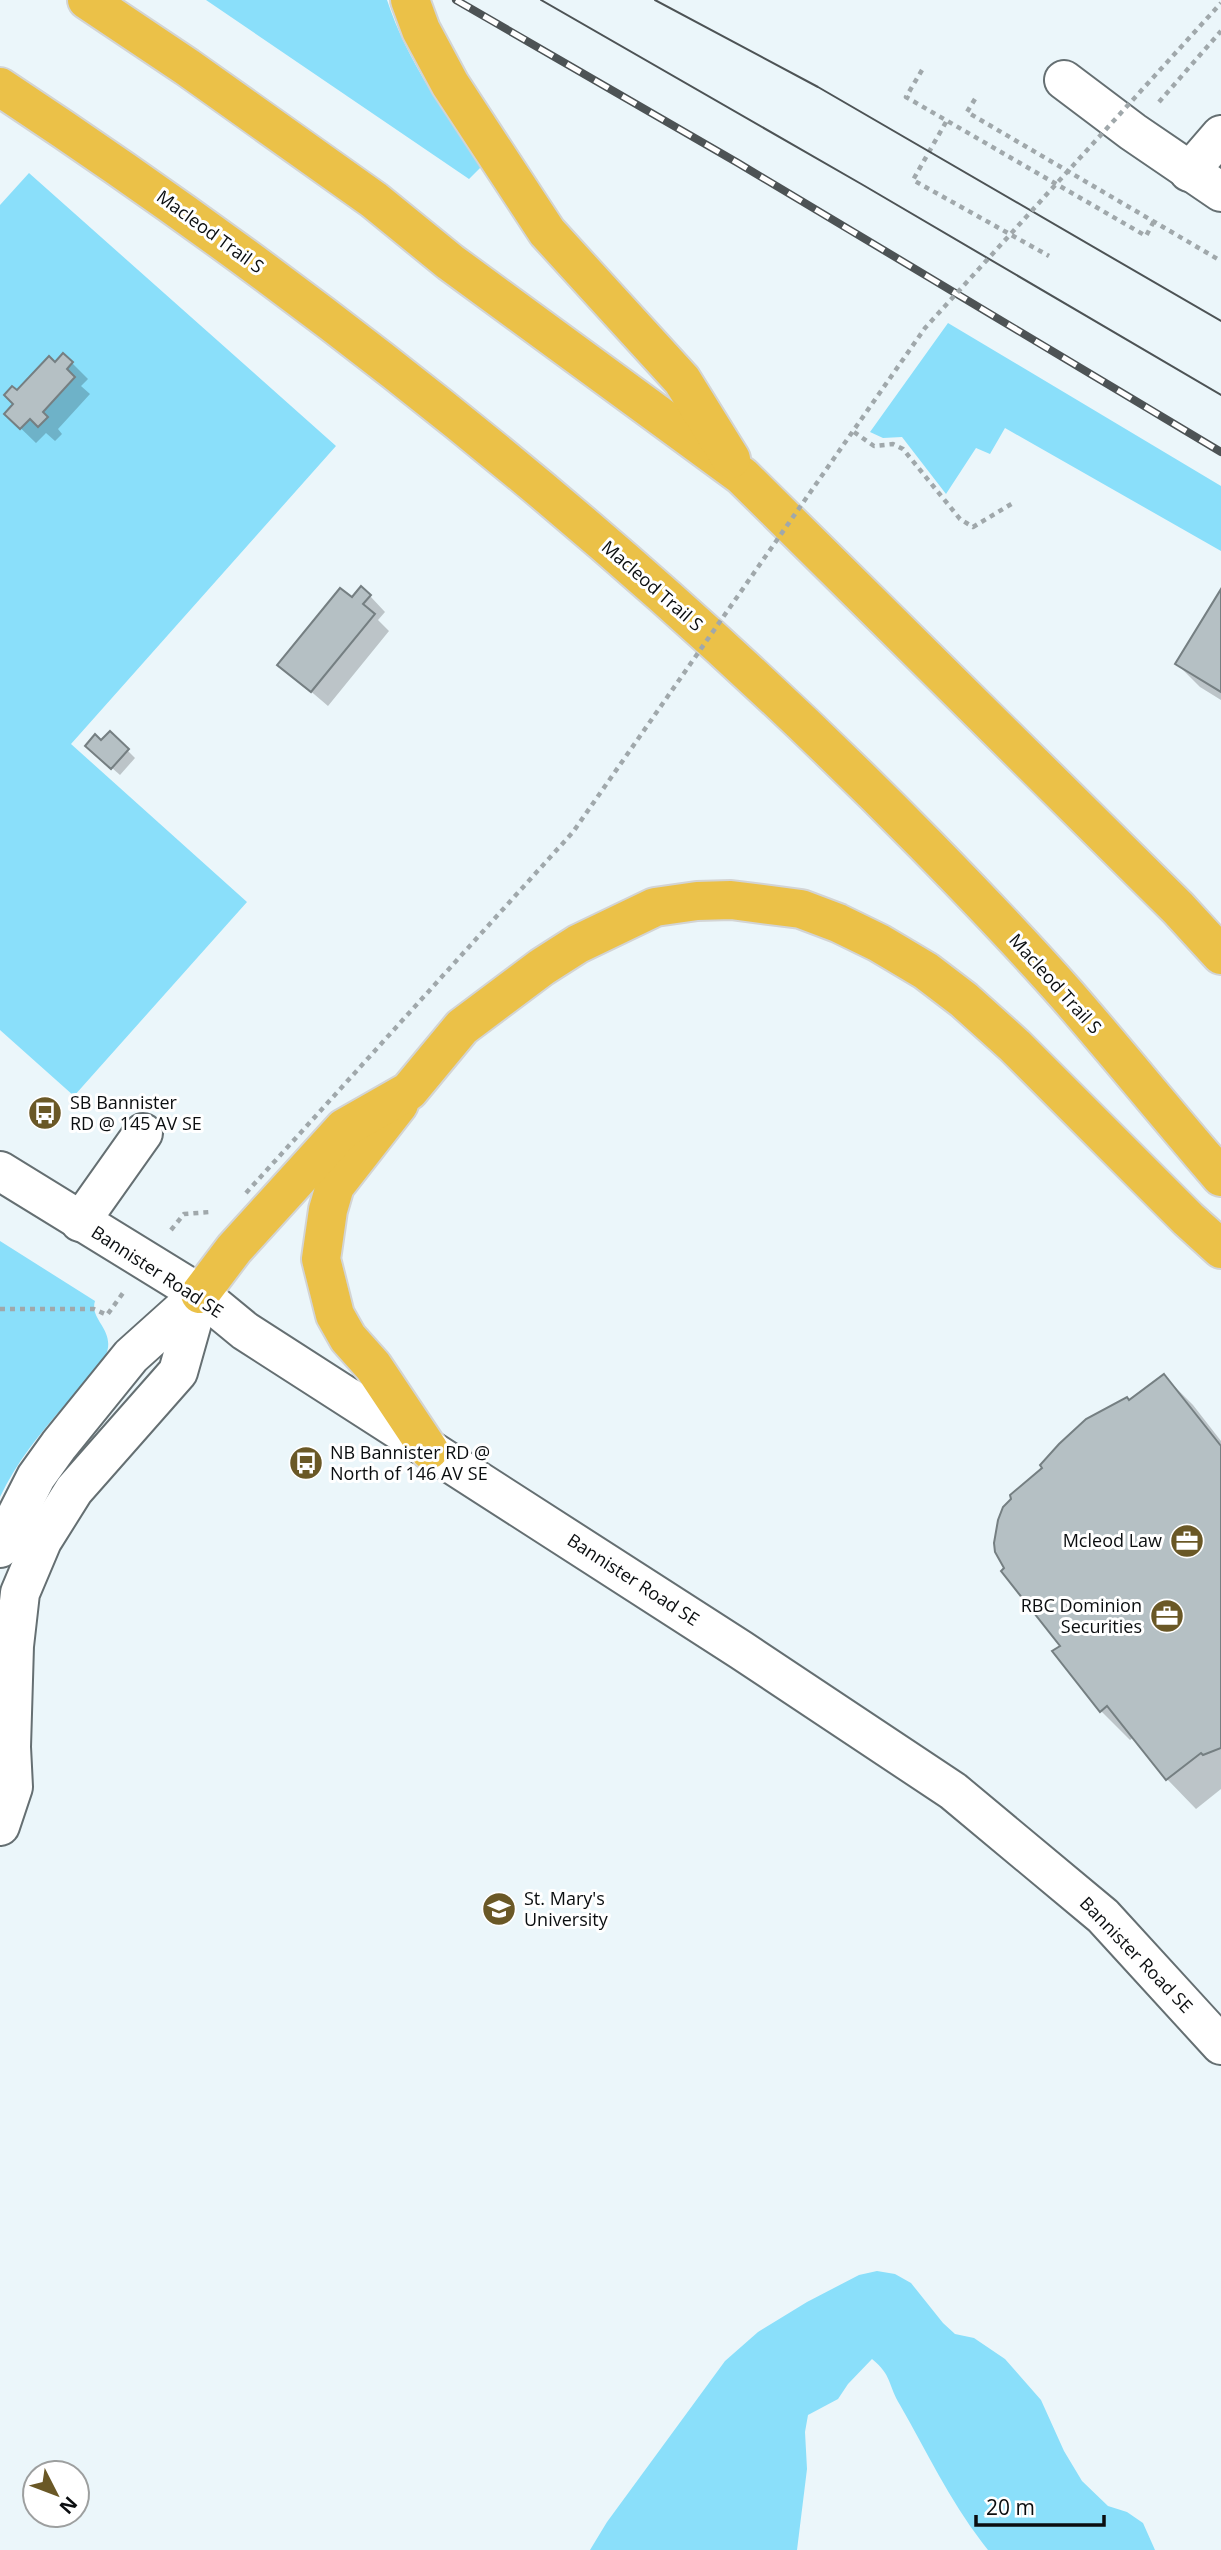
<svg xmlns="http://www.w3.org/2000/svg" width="1221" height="2550" viewBox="0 0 1221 2550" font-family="'Open Sans',sans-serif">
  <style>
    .green { fill: #8adffa }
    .shadow { fill: #0003 }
    .building { fill: #b5c0c4; stroke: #757f82; stroke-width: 2 }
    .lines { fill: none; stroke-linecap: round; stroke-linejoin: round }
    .minor-casing { stroke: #656f72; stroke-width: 42 }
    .highway-casing { stroke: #d3d4d4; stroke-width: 42 }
    .path { stroke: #a0a8ab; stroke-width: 4.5; stroke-dasharray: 5 5; stroke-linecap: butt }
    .minor { stroke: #fff; stroke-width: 38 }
    .highway { stroke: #ebc148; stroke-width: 38 }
    .tram { stroke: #4d5355; stroke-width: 2 }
    .rail-casing { stroke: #4d5355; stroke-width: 8 }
    .rail { stroke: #fff; stroke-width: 5; stroke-dasharray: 16; stroke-linecap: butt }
    .path-bridge { stroke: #a0a8ab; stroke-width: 4.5; stroke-dasharray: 5 5; stroke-linecap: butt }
    .labels { text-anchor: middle; stroke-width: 6; stroke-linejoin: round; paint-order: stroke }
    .street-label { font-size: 18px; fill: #0b0e10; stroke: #fff }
    .poi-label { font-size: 18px; fill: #0b0e10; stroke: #fff; text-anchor: start }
  </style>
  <rect width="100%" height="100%" fill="#ebf6fa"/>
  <g class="green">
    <path d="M206,0h181c20,61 58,114 95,166l-13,13z"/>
    <path d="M29,173l307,273 -265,298 176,158 -173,194 -74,-66v-825z"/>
    <path d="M948,323l273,163v65l-216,-123 -15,26 -14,-6 -30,46 -44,-57 -19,1 -13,-6z"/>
    <path d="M0,1241l95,60c-6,19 21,29 11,54 -9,20 -26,34 -41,50 -25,28 -49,58 -65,92z"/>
    <path d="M877,2271l18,3 16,9 32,40 12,11 19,4 31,21 36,41 23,51 18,30 26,25 19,6 16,11 12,27h-167c-36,-45 -60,-96 -88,-145 -12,-20 -8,-30 -28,-46l-24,25 -10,15 -30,16 -3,17 2,37 -10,81h-207l17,-28 118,-161 33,-29 49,-30 52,-27z"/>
  </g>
  <g class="shadow">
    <path d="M72,363l16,16 -7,7 9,8 -32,35 4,5 -7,7 -9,-8 -10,10 -30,-29 9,-10 2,-11 38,-29z"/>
    <path d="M1221,593v107l-21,-13 -23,-23z"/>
    <path d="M370,596l15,16 -7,8 11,11 -61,75 -48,-41 72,-65z"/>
    <path d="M110,733l25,25 -15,17 -25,-22z"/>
    <path d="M1164,1376l29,29 28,36v348l-25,20 -29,-30 -33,-42 -4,3 -29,-29 -39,-65 -56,-77 124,-167z"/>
  </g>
  <g class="building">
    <path d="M63,353l10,9 -6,7 8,8 -32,35 5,5 -10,10 -8,-8 -10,10 -16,-15 9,-10 -9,-9 8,-9 5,4 32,-34 6,6z"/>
    <path d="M361,586l10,9 -8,9 12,10 -64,78 -34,-27 63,-77 12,9z"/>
    <path d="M1221,589v103l-46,-28z"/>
    <path d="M110,731l19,18 -18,20 -26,-23 10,-12 6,6z"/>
    <path d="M1164,1374l57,72v302l-18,7 -2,-2 -35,27 -59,-74 -7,6 -48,-61 8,-5 -59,-75 3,-3 -9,-16 -1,-9 4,-23 5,-13 8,-8 -1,-4 32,-27 -2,-3 19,-21 27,-25 41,-22 2,3z"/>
  </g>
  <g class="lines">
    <g class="minor-casing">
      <g id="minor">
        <path d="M1064,80l69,52 88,60"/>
        <path d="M1189,172l32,-37"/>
        <path d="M0,1171l200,123 45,37 496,319 212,141 150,125 118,129"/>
        <path d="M80,1222l63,-89"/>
        <path d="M0,1548l36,-71 23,-32 72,-89 69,-62"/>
        <path d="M0,1826l13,-39 -2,-40 3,-101 6,-53 22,-52 32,-51 104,-118 22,-78"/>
      </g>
    </g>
    <g class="highway-casing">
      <g id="highway">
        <path d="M87,0l100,67 187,133 76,62 292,214 436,432 43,47"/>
        <path d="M410,0l11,30 29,54 97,148 135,148 49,79"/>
        <path d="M0,87c333,220 645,472 925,757 48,49 96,99 141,150 53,61 103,123 155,183"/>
        <path d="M399,1104l-64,82 -7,24 -7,49 14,56 13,23 25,28 56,84"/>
        <path d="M200,1294l34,-45 110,-121 65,-37 53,-64 80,-60 36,-23 77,-37 42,-6 34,-1 70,9 37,14 41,20 47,28 38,29 51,46 173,173 33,30"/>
      </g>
    </g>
    <g class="path">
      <path d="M922,70l-16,27 240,139 8,-15"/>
      <path d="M975,99l-8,13 254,149"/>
      <path d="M1159,102l62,-71"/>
      <path d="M946,122l-33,58 136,76"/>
      <path d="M854,432l20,14 19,-2 10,5 57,70 13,8 40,-24"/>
      <path d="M171,1230l13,-16 26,-2"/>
      <path d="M0,1309h94l13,6 16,-22"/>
    </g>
    <use href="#minor" class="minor"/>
    <use href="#highway" class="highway"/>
    <g class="tram">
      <path d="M541,0l322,185 358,210"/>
      <path d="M655,0l163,87 403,234"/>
    </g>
    <g class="rail-casing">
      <path id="rail" d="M456,0l282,163 483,289"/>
    </g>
    <use href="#rail" class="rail"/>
    <path class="path-bridge" d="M246,1193l327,-361 352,-504 296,-325"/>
  </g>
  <defs>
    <g id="bus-disc" transform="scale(1.75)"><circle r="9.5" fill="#6a5826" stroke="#fff"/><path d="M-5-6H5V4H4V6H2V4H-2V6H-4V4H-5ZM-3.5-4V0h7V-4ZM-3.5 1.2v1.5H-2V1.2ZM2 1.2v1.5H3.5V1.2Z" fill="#fff"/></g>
    <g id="office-disc" transform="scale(1.75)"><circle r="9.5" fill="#6a5826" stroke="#fff"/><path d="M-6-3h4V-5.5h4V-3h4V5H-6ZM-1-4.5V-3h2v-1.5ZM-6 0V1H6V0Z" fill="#fff"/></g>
    <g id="university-disc" transform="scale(1.75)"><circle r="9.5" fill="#6a5826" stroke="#fff"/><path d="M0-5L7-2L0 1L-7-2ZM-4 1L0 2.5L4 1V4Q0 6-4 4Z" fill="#fff"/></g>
  </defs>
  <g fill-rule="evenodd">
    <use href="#bus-disc" x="45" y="1113"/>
    <use href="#bus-disc" x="306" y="1463"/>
    <use href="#office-disc" x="1187" y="1541"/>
    <use href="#office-disc" x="1167" y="1616"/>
    <use href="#university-disc" x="499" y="1909"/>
  </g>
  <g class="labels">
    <g class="street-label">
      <text transform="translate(210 232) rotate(36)" y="6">Macleod Trail S</text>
      <text transform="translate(652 586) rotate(41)" y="6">Macleod Trail S</text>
      <text transform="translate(1055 984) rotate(48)" y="6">Macleod Trail S</text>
      <text transform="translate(157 1272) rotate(33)" y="6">Bannister Road SE</text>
      <text transform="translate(633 1580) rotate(33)" y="6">Bannister Road SE</text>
      <text transform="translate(1136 1955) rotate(46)" y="6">Bannister Road SE</text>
    </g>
    <g class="poi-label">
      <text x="70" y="1109">SB Bannister<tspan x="70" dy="21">RD @ 145 AV SE</tspan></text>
      <text x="330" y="1459">NB Bannister RD @<tspan x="330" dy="21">North of 146 AV SE</tspan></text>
      <text x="1162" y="1547" text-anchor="end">Mcleod Law</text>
      <text x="1142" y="1612" text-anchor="end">RBC Dominion<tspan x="1142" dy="21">Securities</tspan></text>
      <text x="524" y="1905">St. Mary's<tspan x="524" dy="21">University</tspan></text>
    </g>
  </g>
  <g transform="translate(56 2494) rotate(132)"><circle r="33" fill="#ffffff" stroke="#9d9f9f" stroke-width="2"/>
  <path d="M0-5L12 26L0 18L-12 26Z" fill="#6a5826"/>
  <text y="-10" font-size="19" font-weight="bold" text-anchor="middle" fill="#0b0e10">N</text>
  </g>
  <path d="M976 2515v10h128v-10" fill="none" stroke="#0b0e10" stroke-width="3.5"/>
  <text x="986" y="2515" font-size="21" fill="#0b0e10" stroke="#ffffff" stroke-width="5" paint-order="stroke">20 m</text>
</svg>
